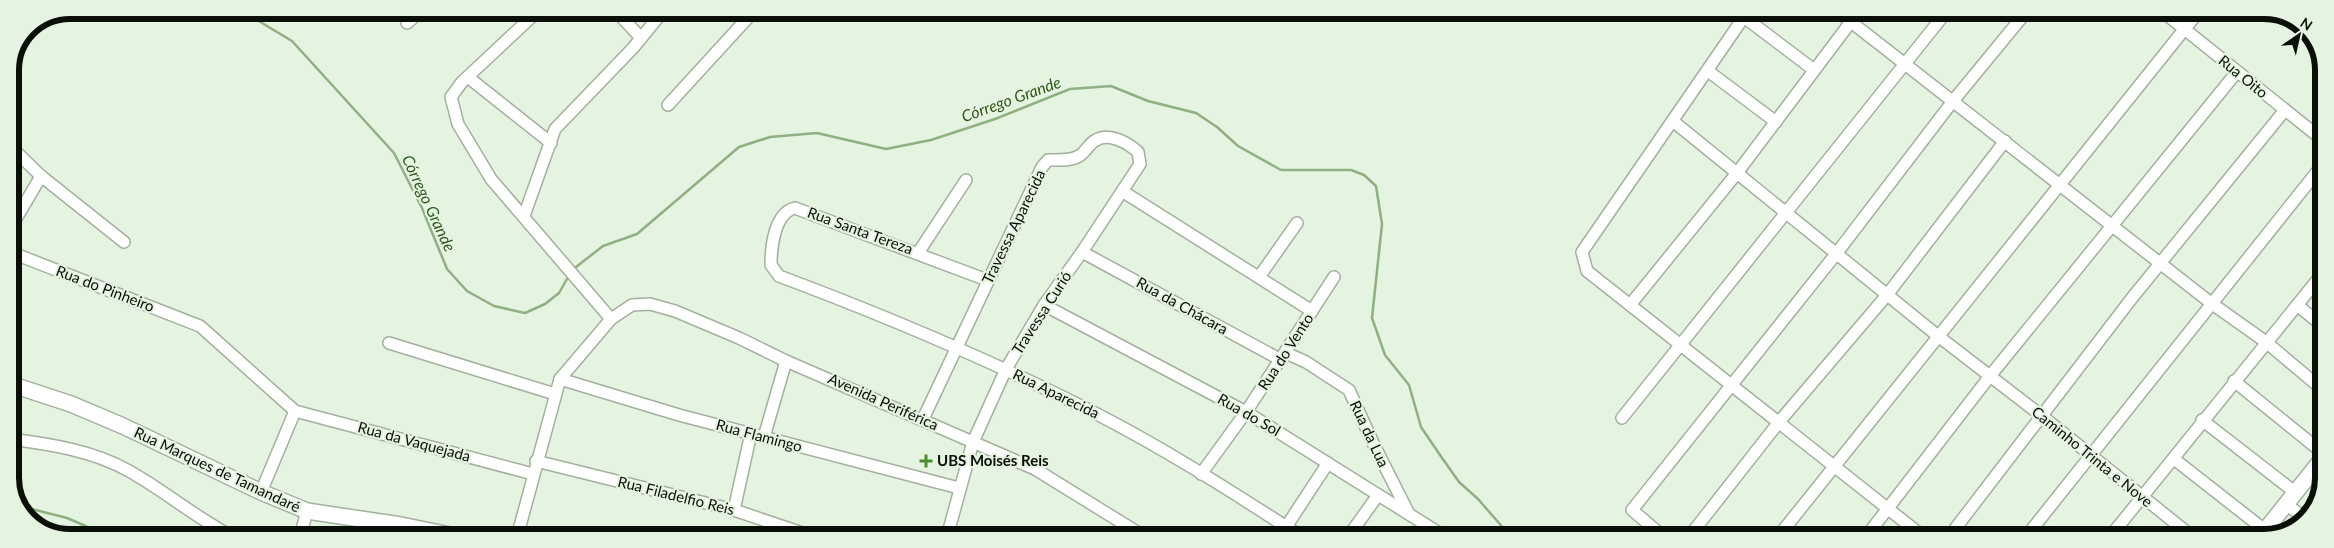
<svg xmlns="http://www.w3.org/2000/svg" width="2334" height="548" viewBox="0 0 2334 548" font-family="Lato,sans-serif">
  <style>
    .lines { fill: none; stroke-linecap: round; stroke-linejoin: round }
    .stream { stroke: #8eb083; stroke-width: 2.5 }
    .street-casing { stroke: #a2b09d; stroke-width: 14 }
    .secondary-casing { stroke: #a2b09d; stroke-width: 18 }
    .street { stroke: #fff; stroke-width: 11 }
    .secondary { stroke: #fff; stroke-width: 15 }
    .poi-dot { fill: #4a8c2f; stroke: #e5f4e0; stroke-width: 2 }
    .labels { text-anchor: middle; stroke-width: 4.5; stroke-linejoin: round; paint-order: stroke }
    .street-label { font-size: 15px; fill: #0a0f08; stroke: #e5f4e0 }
    .poi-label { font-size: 15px; font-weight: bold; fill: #0a0f08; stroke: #e5f4e0; text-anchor: start }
    .water-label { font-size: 16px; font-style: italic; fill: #2d591b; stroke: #e5f4e0 }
    .rim { fill: none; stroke: #0a0f08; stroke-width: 6 }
  </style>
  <rect width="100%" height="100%" fill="#e5f4e0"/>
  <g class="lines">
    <g class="stream">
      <path d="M235,10l22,10 35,21 102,112 28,55 25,61 20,22 27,15 31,7 20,-9 14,-11 8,-14"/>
      <path d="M576,267l27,-21 34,-12 102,-87 31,-10 47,-4 69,16 45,-9 64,-21 75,-30 41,-3 37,15 48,12 21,14 21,19 43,24h70l13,5 12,11 6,38 -10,94 13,37 24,30 12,42 19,28 19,27 19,17 34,39"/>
      <path d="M20,506l47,12 44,19"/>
    </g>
    <g class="street-casing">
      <g id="street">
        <path d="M539,10l-77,72 -11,15 7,27 33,55 120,140"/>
        <path d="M615,10l26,28"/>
        <path d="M1748,11l-166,241 5,19 338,267"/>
        <path d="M1837,11l374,292 55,39 57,48"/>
        <path d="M2162,11l162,130"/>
        <path d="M1744,17l70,53"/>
        <path d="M407,23l15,-13"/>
        <path d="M1708,71l68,51"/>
        <path d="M469,78l82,65"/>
        <path d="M668,105l87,-95"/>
        <path d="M1674,122l264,214 104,80 152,122"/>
        <path d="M10,146l31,30 83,66"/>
        <path d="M1122,191l190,120"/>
        <path d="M524,216l31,-87 78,-81 31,-38"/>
        <path d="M10,229l31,-53"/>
        <path d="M10,252l190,74 95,85 238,63"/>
        <path d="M1082,252l199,108"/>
        <path d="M918,253l48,-73"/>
        <path d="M1259,277l38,-54"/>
        <path d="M987,280l-192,-72c-21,5 -24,40 -24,57l8,11c107,40 211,84 312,135 73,37 143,82 211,126"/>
        <path d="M1044,305l202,107 201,126"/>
        <path d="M1630,305l107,-132 122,-162"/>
        <path d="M2297,305l26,21"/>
        <path d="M389,343l166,51"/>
        <path d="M1286,353l20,9 43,28 25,55 35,69"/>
        <path d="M560,379l119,36 280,73"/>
        <path d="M2234,381l89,72"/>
        <path d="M1622,418l325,-407"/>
        <path d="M923,419l119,-252 6,-7c9,0 23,1 31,-4 7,-4 10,-13 17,-16 13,-8 32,3 42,12l2,12 -58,88 -38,53 -38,64 -33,73 -26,95"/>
        <path d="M2202,420l94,73"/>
        <path d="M764,437l22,-76"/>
        <path d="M10,439c40,5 84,12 119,32 36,20 67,47 104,66"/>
        <path d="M2174,459l92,72"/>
        <path d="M536,461l198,49 80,27"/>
        <path d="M1201,474l45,-62 88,-135"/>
        <path d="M261,492l34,-81"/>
        <path d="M2287,505l18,13"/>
        <path d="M734,510l17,-77"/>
        <path d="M1286,527l42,-64"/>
        <path d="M300,537l7,-26"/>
        <path d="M517,537l43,-158 51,-60 21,-14 18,-1 25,7 64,27 47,23 249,108 110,68"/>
        <path d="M1348,537l30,-42"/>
        <path d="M1417,538l8,-13"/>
        <path d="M1665,538l-33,-28 204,-256 117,-153 74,-90"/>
        <path d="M1688,538l91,-116 108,-127 118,-154"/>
        <path d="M1777,538l422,-527"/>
        <path d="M1865,538l125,-162 246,-303"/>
        <path d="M1948,538l184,-240 153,-188"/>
        <path d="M2025,538l299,-375"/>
        <path d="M2109,538l214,-265"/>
      </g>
    </g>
    <g class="secondary-casing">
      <g id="secondary">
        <path d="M10,384l61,20 52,22 138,66 46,19 94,14 59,12"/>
        <path d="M2259,538l64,-80"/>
      </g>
    </g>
    <use href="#street" class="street"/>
    <use href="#secondary" class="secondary"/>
  </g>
  <path class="poi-dot" d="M923.5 453.5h5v5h5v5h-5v5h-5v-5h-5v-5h5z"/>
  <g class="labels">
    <g class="street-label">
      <text transform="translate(2243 77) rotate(39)" y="5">Rua Oito</text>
      <text transform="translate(1014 227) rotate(-64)" y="5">Travessa Aparecida</text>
      <text transform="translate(860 231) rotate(20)" y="5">Rua Santa Tereza</text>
      <text transform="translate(105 289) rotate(21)" y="5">Rua do Pinheiro</text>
      <text transform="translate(1182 306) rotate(29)" y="5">Rua da Chácara</text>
      <text transform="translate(1042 313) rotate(-57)" y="5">Travessa Curió</text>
      <text transform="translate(1286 352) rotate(-57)" y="5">Rua do Vento</text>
      <text transform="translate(1056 394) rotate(26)" y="5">Rua Aparecida</text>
      <text transform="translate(883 402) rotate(24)" y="5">Avenida Periférica</text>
      <text transform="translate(1249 415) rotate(30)" y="5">Rua do Sol</text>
      <text transform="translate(1369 434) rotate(65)" y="5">Rua da Lua</text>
      <text transform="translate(759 436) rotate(15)" y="5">Rua Flamingo</text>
      <text transform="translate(414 442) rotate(15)" y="5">Rua da Vaquejada</text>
      <text transform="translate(2092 457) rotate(39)" y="5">Caminho Trinta e Nove</text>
      <text transform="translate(217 470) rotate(25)" y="5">Rua Marques de Tamandaré</text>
      <text transform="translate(676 496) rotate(14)" y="5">Rua Filadelfio Reis</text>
    </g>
    <g class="poi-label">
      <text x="937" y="466">UBS Moisés Reis</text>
    </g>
    <g class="water-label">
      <text transform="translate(1011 99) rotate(-20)" y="6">Córrego Grande</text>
      <text transform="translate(429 203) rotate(65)" y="6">Córrego Grande</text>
    </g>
  </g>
  <path d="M0 0H2334V548H0ZM70 19H2264A51 51 0 0 1 2315 70V478A51 51 0 0 1 2264 529H70A51 51 0 0 1 19 478V70A51 51 0 0 1 70 19Z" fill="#e5f4e0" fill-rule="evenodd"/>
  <path class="rim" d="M70 19H2264A51 51 0 0 1 2315 70V478A51 51 0 0 1 2264 529H70A51 51 0 0 1 19 478V70A51 51 0 0 1 70 19Z"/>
  <g transform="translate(2299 35) rotate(34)" stroke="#e5f4e0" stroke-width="4" paint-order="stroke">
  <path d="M0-4L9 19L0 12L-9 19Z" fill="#0a0f08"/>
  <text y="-8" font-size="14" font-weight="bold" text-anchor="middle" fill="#0a0f08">N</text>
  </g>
</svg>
